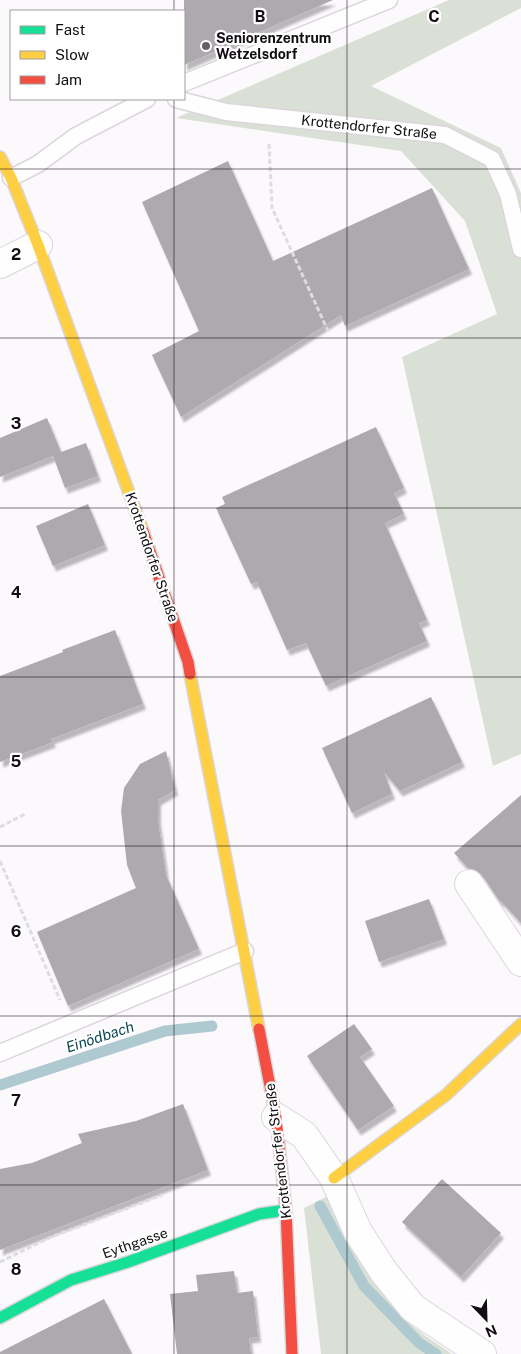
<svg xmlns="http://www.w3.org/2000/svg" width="521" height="1354" viewBox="0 0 521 1354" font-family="'Public Sans',sans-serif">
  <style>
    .green { fill: #dae0d5 }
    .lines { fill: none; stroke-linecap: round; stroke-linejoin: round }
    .stream { stroke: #afc9d0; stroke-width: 11 }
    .building { fill: #ada9af; filter: url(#shadow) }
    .lane-casing { stroke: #dad6db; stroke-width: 19 }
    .street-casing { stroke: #dad6db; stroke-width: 30 }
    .fast-casing { stroke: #dad6db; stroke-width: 14 }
    .slow-casing { stroke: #dad6db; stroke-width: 14 }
    .jam-casing { stroke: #dad6db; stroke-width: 14 }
    .path { stroke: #dddcde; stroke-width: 3; stroke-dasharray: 5 2.5; stroke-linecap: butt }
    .lane { stroke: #fffeff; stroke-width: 16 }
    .street { stroke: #fffeff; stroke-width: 28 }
    .fast { stroke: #16e098; stroke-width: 11 }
    .slow { stroke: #ffcf43; stroke-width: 11 }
    .jam { stroke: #f24e42; stroke-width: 11 }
    .grid { fill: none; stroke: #110d12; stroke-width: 1; stroke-opacity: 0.55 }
    .poi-dot { fill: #636064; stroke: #fff; stroke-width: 2 }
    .labels { text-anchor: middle; stroke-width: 4.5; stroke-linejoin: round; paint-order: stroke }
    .poi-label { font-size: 14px; font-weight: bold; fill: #110d12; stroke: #fff; text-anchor: start }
    .street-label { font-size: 14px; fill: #110d12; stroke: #fff }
    .water-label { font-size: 15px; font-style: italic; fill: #0d4852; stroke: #fff }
    .grid-label { font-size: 16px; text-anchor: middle; font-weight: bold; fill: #110d12; stroke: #fff; stroke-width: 4.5; stroke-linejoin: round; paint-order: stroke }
  </style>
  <defs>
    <filter id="shadow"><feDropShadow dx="3" dy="5.5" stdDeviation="1" flood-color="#0004"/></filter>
  </defs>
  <rect width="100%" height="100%" fill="#fcf9fd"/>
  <g class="green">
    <path d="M449,0h72v8l-150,78 130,62 20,45v561l-28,12 -91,-409 95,-43 -32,-93 -64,-70 -225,-33z"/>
    <path d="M328,1196c23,44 47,99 86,131 12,10 26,18 38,27h-131l-17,-146z"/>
  </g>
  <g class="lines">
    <g class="stream">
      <path d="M0,1085l165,-54 47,-5"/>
      <path d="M320,1206l44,80 55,57 17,11"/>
    </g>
  </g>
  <g class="building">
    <path d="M184,0h149l-149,65z"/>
    <path d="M228,161l45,100 159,-73 37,81 -124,57 -4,-11 -160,102 -29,-62 47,-24 -57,-129z"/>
    <path d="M47,418l14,34 25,-9 12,33 -33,12 -12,-32 -53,21v-39z"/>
    <path d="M376,427l28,61 -10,5 10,21 -19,9 42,97 -8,3 8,18 -101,45 -20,-43 -19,7 -30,-68 -6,2 -35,-76 9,-4 -3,-7z"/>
    <path d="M88,504l17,41 -52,21 -17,-40z"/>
    <path d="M115,630l28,74 -92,35 2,3 -53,20v-86l63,-24 -1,-2z"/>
    <path d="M431,697l31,65 -62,29 -16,-19 8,22 -40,19 -30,-65z"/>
    <path d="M166,751l9,39 -17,10v20l8,55 33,74 -131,57 -31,-74 99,-44 -9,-23 -6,-54 3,-23 16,-24z"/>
    <path d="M521,795v128l-20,-22 -1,1 -18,-27 -7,-5 -7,-2 -14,-15z"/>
    <path d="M429,899l15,40 -65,23 -14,-41z"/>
    <path d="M354,1024l18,25 -12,8 34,49 -36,24 -51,-74z"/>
    <path d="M183,1104l25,66 -208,80v-81l32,-6 50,-20 -4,-9 58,-13z"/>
    <path d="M442,1179l59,54 -40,44 -59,-55z"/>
    <path d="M234,1271l3,22 16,-2 5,46 -9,1 2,16h-74l-7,-60 28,-3 -2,-16z"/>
    <path d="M104,1299l28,55h-132v-2z"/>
  </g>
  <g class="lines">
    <g class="lane-casing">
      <g id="lane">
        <path d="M184,83l205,-83"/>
        <path d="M176,99l50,13 219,23 47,24 16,35 13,55"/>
        <path d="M11,178l27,-14 38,-28 71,-37"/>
        <path d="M0,1053l245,-102"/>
      </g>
    </g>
    <g class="street-casing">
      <g id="street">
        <path d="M0,264l38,-19"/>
        <path d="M469,884l52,78"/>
        <path d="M276,1117l28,18 30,43 24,54 26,40 29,36 69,46"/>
      </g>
    </g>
    <g class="fast-casing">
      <path id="fast" d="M0,1318l71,-38 57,-18 131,-48 27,-4"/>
    </g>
    <g class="slow-casing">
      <g id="slow">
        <path d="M0,157l11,21 27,67 105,286"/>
        <path d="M190,674l69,355"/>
        <path d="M334,1178l112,-83 75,-71"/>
      </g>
    </g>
    <g class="jam-casing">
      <g id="jam">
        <path d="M143,531l45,131 2,12"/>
        <path d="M259,1029l17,88 10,93 6,144"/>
      </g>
    </g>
    <g class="path">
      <path d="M269,144l3,64 56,123"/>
      <path d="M0,827l25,-13"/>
      <path d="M0,861l60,139"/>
      <path d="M0,1262l51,-25 111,-42"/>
    </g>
    <use href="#lane" class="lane"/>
    <use href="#street" class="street"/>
    <use href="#fast" class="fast"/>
    <use href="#slow" class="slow"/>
    <use href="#jam" class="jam"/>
  </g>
  <path class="grid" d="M174,0v11M347,0v1354M174,99v1255M0,169h521M0,338h521M0,508h521M0,677h521M0,846h521M0,1016h521M0,1185h521"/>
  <circle class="poi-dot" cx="206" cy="46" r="5"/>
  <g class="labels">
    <g class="poi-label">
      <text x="216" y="43">Seniorenzentrum<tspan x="216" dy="16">Wetzelsdorf</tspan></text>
    </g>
    <g class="street-label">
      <text transform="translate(369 127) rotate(6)" y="5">Krottendorfer Straße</text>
      <text transform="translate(152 557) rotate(71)" y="5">Krottendorfer Straße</text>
      <text transform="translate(278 1151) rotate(-97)" y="5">Krottendorfer Straße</text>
      <text transform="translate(135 1243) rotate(-19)" y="5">Eythgasse</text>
    </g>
    <g class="water-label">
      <text transform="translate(100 1037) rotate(-18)" y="5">Einödbach</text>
    </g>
  </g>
  <g class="grid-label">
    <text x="260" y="22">B</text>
    <text x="434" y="22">C</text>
    <text x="16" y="260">2</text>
    <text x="16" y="429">3</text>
    <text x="16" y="598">4</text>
    <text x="16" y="767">5</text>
    <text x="16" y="937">6</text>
    <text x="16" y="1106">7</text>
    <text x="16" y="1275">8</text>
  </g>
  <rect x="10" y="10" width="175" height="90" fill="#ffffff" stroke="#a09ea0"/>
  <rect x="20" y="26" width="25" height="8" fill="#16e098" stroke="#a09ea0"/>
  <text x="55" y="35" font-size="15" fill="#110d12">Fast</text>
  <rect x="20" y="51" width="25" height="8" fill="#ffcf43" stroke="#a09ea0"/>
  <text x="55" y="60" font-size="15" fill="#110d12">Slow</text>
  <rect x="20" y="76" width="25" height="8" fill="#f24e42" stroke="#a09ea0"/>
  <text x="55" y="85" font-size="15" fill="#110d12">Jam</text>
  <g transform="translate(486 1319) rotate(157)" stroke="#ffffff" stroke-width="4" paint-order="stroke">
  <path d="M0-4L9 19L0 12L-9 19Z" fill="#110d12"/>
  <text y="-8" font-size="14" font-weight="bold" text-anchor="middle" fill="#110d12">N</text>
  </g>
</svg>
